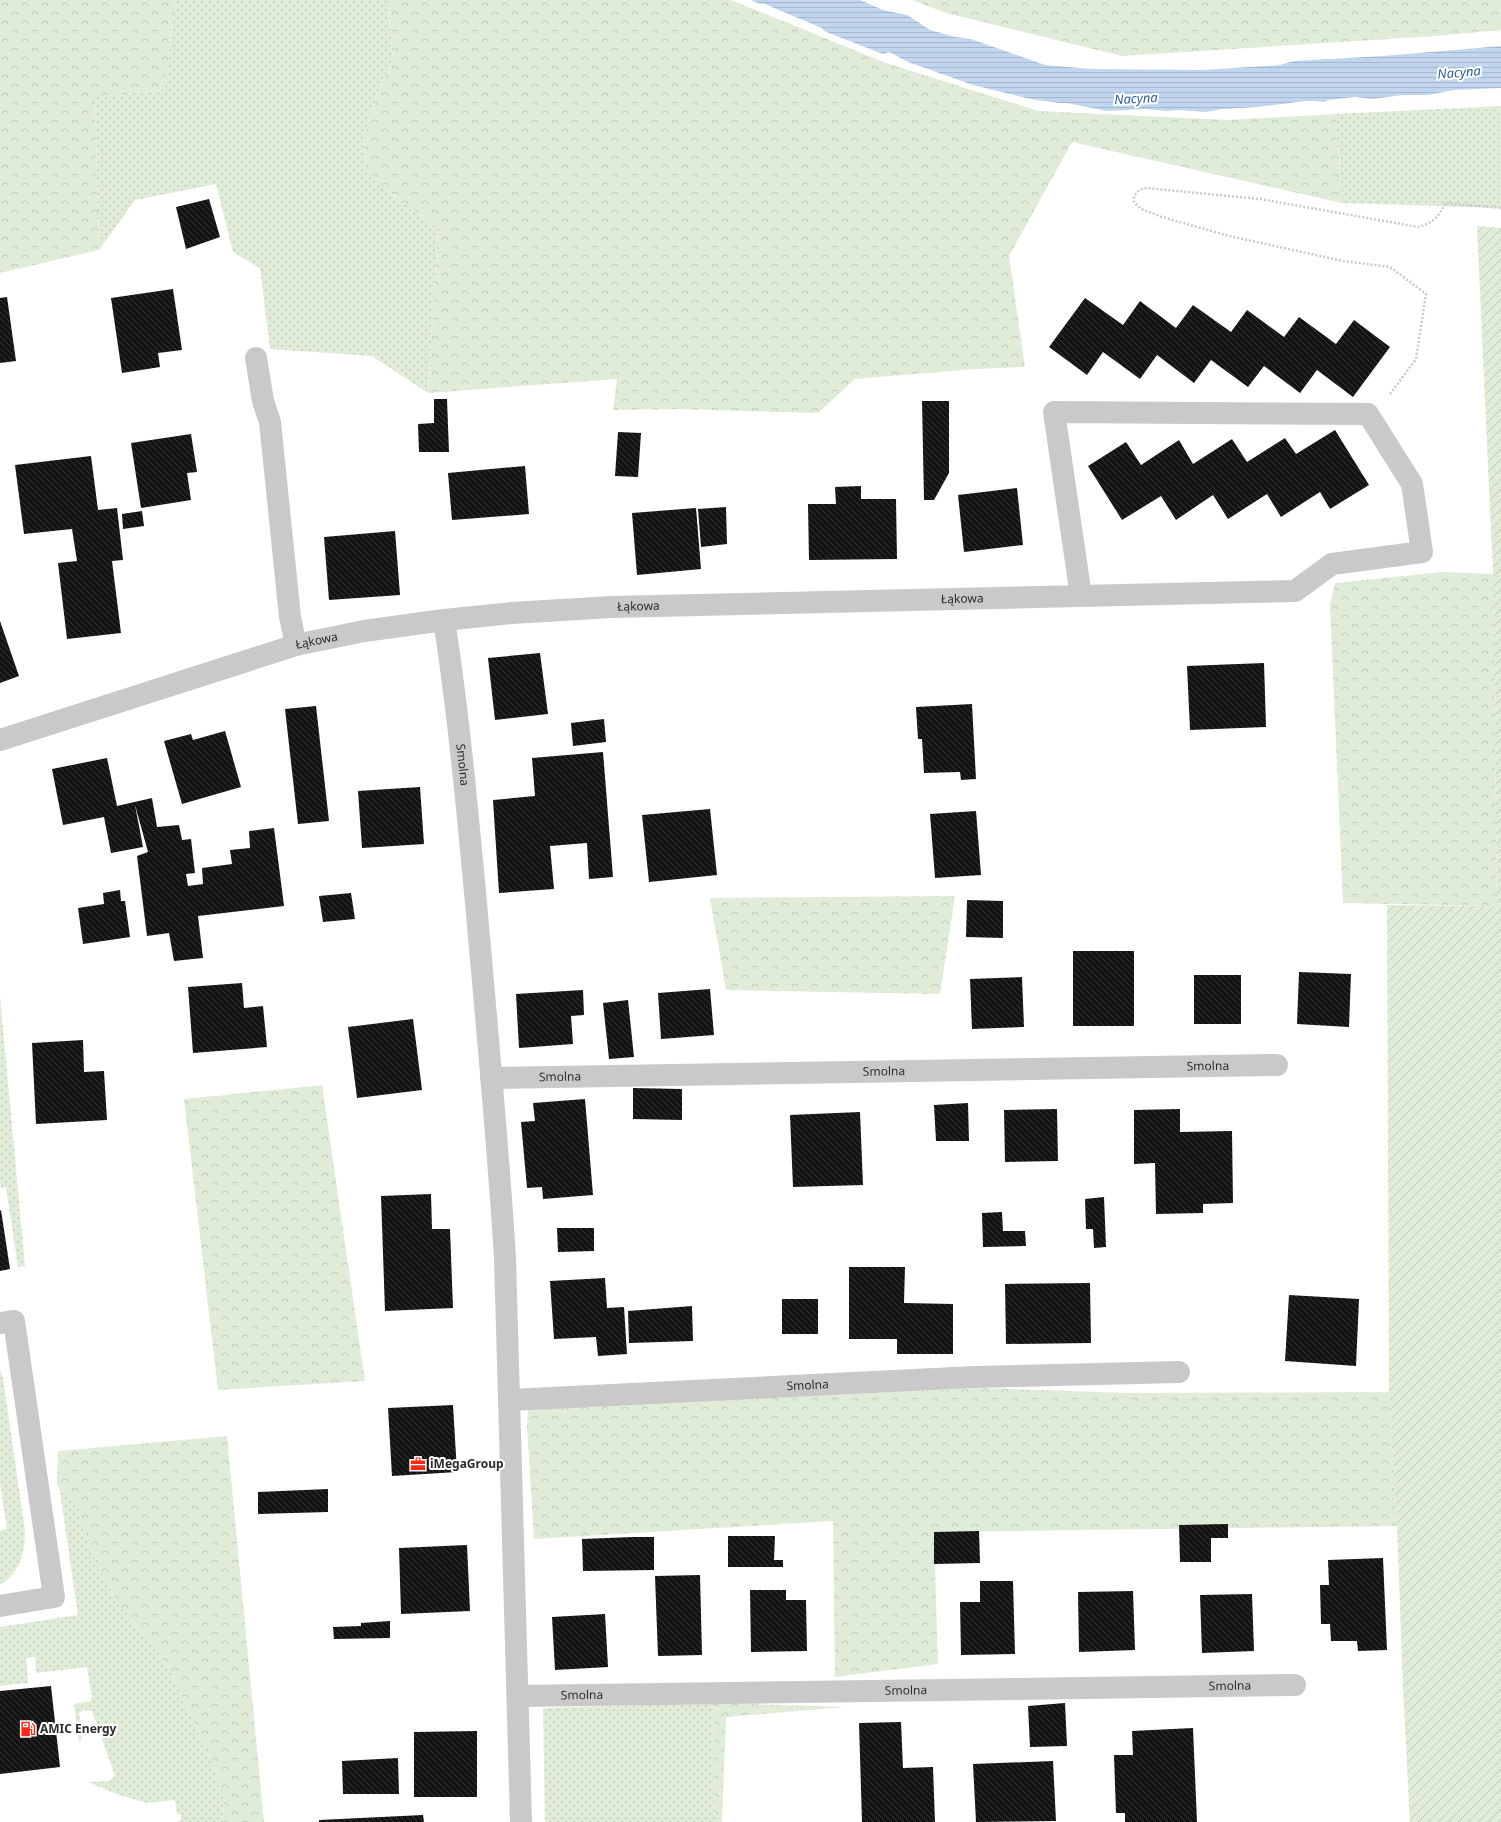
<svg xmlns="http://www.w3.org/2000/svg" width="1501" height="1822" viewBox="0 0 1501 1822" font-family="'Noto Sans',sans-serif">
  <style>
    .grass { fill: url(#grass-dots) }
    .forest { fill: url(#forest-crowns) }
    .garden { fill: url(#garden-furrows) }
    .water { fill: url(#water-rules) }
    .building { fill: url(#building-back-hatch) }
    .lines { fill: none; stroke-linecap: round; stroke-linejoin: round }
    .path { stroke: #c9c9c9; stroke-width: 2.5; stroke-dasharray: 2 2; stroke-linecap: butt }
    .minor { stroke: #c9c9c9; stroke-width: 22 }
    .labels { text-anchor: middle; stroke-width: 4; stroke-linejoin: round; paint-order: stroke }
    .street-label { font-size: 12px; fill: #2c2c2c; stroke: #fff }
    .poi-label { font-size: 12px; font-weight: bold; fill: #2c2c2c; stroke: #fff; text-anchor: start }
    .water-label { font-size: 13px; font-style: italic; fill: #336195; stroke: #fff }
  </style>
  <defs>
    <pattern id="grass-dots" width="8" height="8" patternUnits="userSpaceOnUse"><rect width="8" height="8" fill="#e0ecd8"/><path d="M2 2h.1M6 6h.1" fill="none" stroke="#c0cbba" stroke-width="1.8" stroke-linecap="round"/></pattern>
    <pattern id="forest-crowns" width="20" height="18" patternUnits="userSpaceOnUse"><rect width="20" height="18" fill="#e0ecd8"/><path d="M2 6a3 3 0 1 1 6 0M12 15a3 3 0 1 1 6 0" fill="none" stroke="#c0cbba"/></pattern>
    <pattern id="garden-furrows" width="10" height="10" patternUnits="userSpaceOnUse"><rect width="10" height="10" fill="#e0ecd8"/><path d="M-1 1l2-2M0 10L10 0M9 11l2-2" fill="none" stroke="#c0cbba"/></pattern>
    <pattern id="water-rules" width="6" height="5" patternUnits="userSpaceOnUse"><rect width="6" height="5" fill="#c1d6ee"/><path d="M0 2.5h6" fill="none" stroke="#a6b8cc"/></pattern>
    <pattern id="building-back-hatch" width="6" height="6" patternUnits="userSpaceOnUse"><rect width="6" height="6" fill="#131313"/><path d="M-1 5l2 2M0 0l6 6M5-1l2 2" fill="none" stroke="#363636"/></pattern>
  </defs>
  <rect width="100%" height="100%" fill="#fff"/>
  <g class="grass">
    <path d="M176,0h211l6,59 -19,43 -11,38 5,36 70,52 -10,165 -56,-37 -102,-7 -10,-81 -27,-16 -17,-68 -81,16 -36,50 -4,-153 69,-7z"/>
    <path d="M1501,106v102l-159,-5 -6,-89z"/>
    <path d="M0,996l25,270 -7,1 -12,-80 -5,1 -1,-8z"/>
    <path d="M0,1370l3,8 22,153c0,22 -5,42 -25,54v-54l7,-2 -7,-46z"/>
    <path d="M59,1485l16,15 17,54 26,50 40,48 11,17 47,102 7,21 1,30h-47l4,-2v-6h-4l-2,-14 -28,3 -28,-8 -31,-13 21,-1 6,-5 -23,-65 -7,-1 -6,3 4,20 -3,9h-1l-5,-37 4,-2 11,-1 3,-5 -5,-30 -51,6 -1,-16 -9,1 2,25 -28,3v-59l78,-12z"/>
    <path d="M713,1703l2,119h-170l-2,-114z"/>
  </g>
  <g class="forest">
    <path d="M0,0h176l-12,90 -69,7 4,153 -99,23z"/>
    <path d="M387,0h344l155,63 152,48 189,9 109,-6 6,89 -270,-61 -63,114 16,111 -50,2 -120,10 -37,34 -141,-4 -64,1 4,-31 -189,14 10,-165 -70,-52 -5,-36 11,-38 19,-43z"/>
    <path d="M912,0h589v30l-65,6 -314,20 -176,-43z"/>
    <path d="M1443,572l50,2 4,332 -154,-3 -13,-298 5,-22z"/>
    <path d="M955,896l-15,98 -214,-4 -16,-92z"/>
    <path d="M322,1085l43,296 -147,9 -34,-291z"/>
    <path d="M980,1388l147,5 262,-1 8,134 -463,6 4,132 -103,13 -2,-156 -299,18 -7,-112 1,-18z"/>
    <path d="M227,1436l37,386h-40l-1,-30 -7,-21 -47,-102 -11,-17 -40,-48 -26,-50 -17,-54 -18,-15 1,-34z"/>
    <path d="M713,1703l133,4 -120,10 -4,105h-7z"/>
  </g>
  <path class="garden" d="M1477,226l24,2v1594h-91l-7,-134 -6,-162 -8,-134 -2,-487 110,1 -4,-332z"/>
  <path class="water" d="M753,0h107l23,10 24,5 23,15 25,7 16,2 74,26 46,4 112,1 77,-5 14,-4 89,-5 118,-10v42l-47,2 -26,5h-25l-30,4 -18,-2 -26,3 -5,2 -9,-1h-10l-47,6 -36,2 -16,3 -27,-2 -12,1 -22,-2 -38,2 -40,-8h-8l-29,-4 -57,-14 -65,-23 -19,-10 -6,2 -59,-23 -2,-3 -60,-25 -1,1 -9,-3z"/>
  <g class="building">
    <path d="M209,199l11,38 -34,12 -10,-42z"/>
    <path d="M173,289l9,61 -24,3 2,14 -38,6 -11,-75z"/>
    <path d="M7,297l9,64 -16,2v-65z"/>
    <path d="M1085,298l38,27 17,-24 36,27 17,-23 38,27 16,-22 37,27 15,-20 37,27 18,-24 36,27 -37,50 -36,-27 -17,23 -36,-27 -16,21 -37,-27 -17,23 -37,-28 -17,24 -37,-27 -16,23 -38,-28z"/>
    <path d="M434,399h13l2,53h-30l-1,-28 16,-1z"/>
    <path d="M922,401h27v72l-15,27h-10z"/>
    <path d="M1335,430l34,55 -39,24 -10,-17 -39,25 -14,-23 -39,25 -15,-24 -37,25 -15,-24 -39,24 -34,-54 38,-24 15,23 38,-25 14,24 39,-25 15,23 38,-24 11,16z"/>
    <path d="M618,432l23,1 -3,44 -23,-1z"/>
    <path d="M191,434l6,38 -10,1 4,27 -50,8 -10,-65z"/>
    <path d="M91,456l7,54 19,-2 6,52 -11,1 9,72 -54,6 -9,-76 19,-2 -5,-32 -48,5 -9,-69z"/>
    <path d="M525,466l4,48 -77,6 -4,-47z"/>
    <path d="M861,486v13h35l1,60 -88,1 -1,-56h28l-1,-17z"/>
    <path d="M1017,488l6,57 -59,7 -6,-57z"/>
    <path d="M726,507l1,37 -26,3 -3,-38z"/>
    <path d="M696,508l5,61 -64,6 -5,-62z"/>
    <path d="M142,511l2,15 -21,3 -1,-15z"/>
    <path d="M395,531l5,64 -71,5 -5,-63z"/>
    <path d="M0,621l19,55 -19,7z"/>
    <path d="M540,653l8,61 -53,6 -7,-62z"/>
    <path d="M1264,663l2,64 -76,3 -3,-64z"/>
    <path d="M972,704l4,75 -15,1 -1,-8 -36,1 -2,-34h-4l-2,-32z"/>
    <path d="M316,706l13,115 -31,3 -13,-115z"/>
    <path d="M604,719l2,23 -33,4 -2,-23z"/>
    <path d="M225,731l16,56 -59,17 -18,-63 27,-7 2,6z"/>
    <path d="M603,752l10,125 -24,2 -2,-36 -37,3 4,43 -55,4 -6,-93 42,-4 -3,-38z"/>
    <path d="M107,758l10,48 35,-8 5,29 22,-2 3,15 9,-1 4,34 -9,1 2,12 15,-2 -1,-16 30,-4 -2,-14 20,-2 -1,-17 25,-3 10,78 -86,10 5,42 -29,3 -5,-28 -22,3 -10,-80 11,-4 -13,-47 8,42 -32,6 -7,-36 -41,8 -11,-56z"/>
    <path d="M420,787l4,57 -62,4 -4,-57z"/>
    <path d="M710,809l7,66 -68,7 -7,-67z"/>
    <path d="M976,811l5,64 -46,3 -5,-64z"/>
    <path d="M120,890l1,11h4l5,36 -47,7 -5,-36 26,-4 -1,-11z"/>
    <path d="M351,893l4,26 -32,3 -4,-26z"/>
    <path d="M967,900l36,1v37l-37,-1z"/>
    <rect x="1073" y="951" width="61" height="75"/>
    <path d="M1299,972l52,2 -2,53 -52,-3z"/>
    <rect x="1194" y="975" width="47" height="49"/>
    <path d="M1022,977l2,50 -52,2 -2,-50z"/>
    <path d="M242,983l2,25 19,-2 4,41 -74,6 -5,-66z"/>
    <path d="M710,989l4,46 -53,4 -3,-46z"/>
    <path d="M583,990l1,25 -13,1 2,28 -54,4 -3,-54z"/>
    <path d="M628,1000l6,57 -25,2 -6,-56z"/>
    <path d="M413,1019l9,71 -65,8 -9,-71z"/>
    <path d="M83,1040l1,32 20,-1 3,49 -71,4 -4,-81z"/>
    <path d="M633,1088l49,1v31l-49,-1z"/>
    <path d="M585,1099l8,96 -50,4 -1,-12 -15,1 -6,-66 14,-1 -2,-18z"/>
    <path d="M968,1103l1,38h-33l-2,-36z"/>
    <path d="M1057,1109l1,52 -53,1 -1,-52z"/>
    <path d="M1180,1109v23l52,-1 1,72 -30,1v9l-47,1 -1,-51 -21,1v-54z"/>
    <path d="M860,1112l3,73 -70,2 -3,-72z"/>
    <path d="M431,1194l1,35h18l3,79 -68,3 -4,-115z"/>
    <path d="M1104,1197l2,50 -12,1 -1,-19h-7l-1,-30z"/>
    <path d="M1,1210l9,59 -10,2v-60z"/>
    <path d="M1002,1212l1,19h22l1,15 -43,1 -1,-34z"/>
    <path d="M557,1228h37v23l-36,1z"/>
    <path d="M849,1267h56l-1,36 49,1v50h-56v-15h-48z"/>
    <path d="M605,1278l2,30 17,-1 3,47 -29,2 -2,-19 -42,2 -4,-58z"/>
    <path d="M1090,1283l1,60 -85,1 -1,-60z"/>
    <path d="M1289,1295l70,4 -3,67 -71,-5z"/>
    <rect x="782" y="1299" width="36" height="35"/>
    <path d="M692,1306l1,35 -64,2 -1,-32z"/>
    <path d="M453,1405l4,67 -65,4 -4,-68z"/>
    <path d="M328,1489v23l-70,2v-22z"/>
    <path d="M1228,1524v14h-17v24h-31l-1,-37z"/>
    <path d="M979,1531l1,32 -46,1v-32z"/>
    <path d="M728,1536h47l-1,24h9v7h-55z"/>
    <path d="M633,1537h21v33l-71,1 -1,-32z"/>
    <path d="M467,1545l3,66 -69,3 -2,-66z"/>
    <path d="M1383,1558l4,92 -29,1 -1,-10h-26l-1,-17h-9l-1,-39h9l-1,-25z"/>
    <path d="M700,1575l2,80 -44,1 -3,-80z"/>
    <path d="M980,1581h33l2,73 -54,1 -1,-53h20z"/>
    <path d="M750,1590h36v10h20l1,51 -56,1z"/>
    <path d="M1133,1591l2,59 -56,2 -1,-60z"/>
    <path d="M1252,1594l2,57 -52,2 -2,-58z"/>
    <path d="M605,1614l3,53 -53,3 -3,-53z"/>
    <path d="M390,1621v17l-56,1 -1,-12 28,-1v-3z"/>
    <path d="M51,1686l9,81 -60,7v-83z"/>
    <path d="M1065,1703l2,43 -37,1 -2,-41z"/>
    <path d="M901,1722l2,46 30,-1 2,55h-73l-3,-99z"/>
    <path d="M1193,1728l4,94h-72v-9h-9l-2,-58h19l-1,-24z"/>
    <path d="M477,1731v66h-63v-65z"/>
    <path d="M398,1758l1,36h-56l-1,-33z"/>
    <path d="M1053,1761l3,60 -80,1 -3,-58z"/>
    <path d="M423,1815l1,7h-105v-2z"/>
  </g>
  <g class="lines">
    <path class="path" d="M1390,394l26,-35 10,-65 -36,-27 -47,-6 -114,-25 -67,-19 -21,-8 -7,-7v-6l5,-6 7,-2 114,11 158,28c15,-4 21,-10 27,-24l56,5"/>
    <g class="minor">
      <path d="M256,358l7,43 7,21 20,195 6,28"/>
      <path id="s1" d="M444,620c15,97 24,196 33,294 10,115 21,229 28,344l16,564"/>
      <path id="s2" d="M0,740l296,-95 68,-14 80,-11 68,-7 100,-6 683,-16 37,-27 90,-12 -10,-68 -44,-70 -314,-2 27,184"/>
      <path id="s3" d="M491,1078l786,-13"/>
      <path d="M0,1323l14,-2 40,276 -54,9"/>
      <path id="s4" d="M509,1400l466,-23 204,-5"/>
      <path id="s5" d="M518,1696l777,-11"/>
    </g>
  </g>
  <defs>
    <g id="office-bare" transform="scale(1.2)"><path d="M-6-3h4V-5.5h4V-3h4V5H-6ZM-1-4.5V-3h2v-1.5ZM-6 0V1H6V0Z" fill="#f62a1b" stroke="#fff" stroke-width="2.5" paint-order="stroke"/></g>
    <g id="fuel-bare" transform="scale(1.2)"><path d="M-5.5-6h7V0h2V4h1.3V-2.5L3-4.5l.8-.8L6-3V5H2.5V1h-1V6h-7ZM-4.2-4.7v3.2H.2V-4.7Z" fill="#f62a1b" stroke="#fff" stroke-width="2.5" paint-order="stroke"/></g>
  </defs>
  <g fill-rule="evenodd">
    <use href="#office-bare" x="418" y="1464"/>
    <use href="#fuel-bare" x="28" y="1729"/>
  </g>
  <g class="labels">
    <g class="street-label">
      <text dy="4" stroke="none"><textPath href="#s2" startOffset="980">Łąkowa</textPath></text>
      <text dy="4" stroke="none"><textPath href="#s2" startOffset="656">Łąkowa</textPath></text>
      <text dy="4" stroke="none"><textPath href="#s2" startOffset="332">Łąkowa</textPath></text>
      <text dy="4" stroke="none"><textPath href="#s1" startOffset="146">Smolna</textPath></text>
      <text dy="4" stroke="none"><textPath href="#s3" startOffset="717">Smolna</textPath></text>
      <text dy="4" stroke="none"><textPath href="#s3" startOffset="393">Smolna</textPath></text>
      <text dy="4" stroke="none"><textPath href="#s3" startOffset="69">Smolna</textPath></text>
      <text dy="4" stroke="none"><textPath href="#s4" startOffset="299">Smolna</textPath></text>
      <text dy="4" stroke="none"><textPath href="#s5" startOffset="712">Smolna</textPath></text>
      <text dy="4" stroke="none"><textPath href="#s5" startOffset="388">Smolna</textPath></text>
      <text dy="4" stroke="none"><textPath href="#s5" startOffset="64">Smolna</textPath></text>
    </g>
    <g class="poi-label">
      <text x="430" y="1468">iMegaGroup</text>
      <text x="40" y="1733">AMIC Energy</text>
    </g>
    <g class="water-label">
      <text transform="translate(1459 72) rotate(-5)" y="5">Nacyna</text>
      <text transform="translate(1136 98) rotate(-3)" y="5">Nacyna</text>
    </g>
  </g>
</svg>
